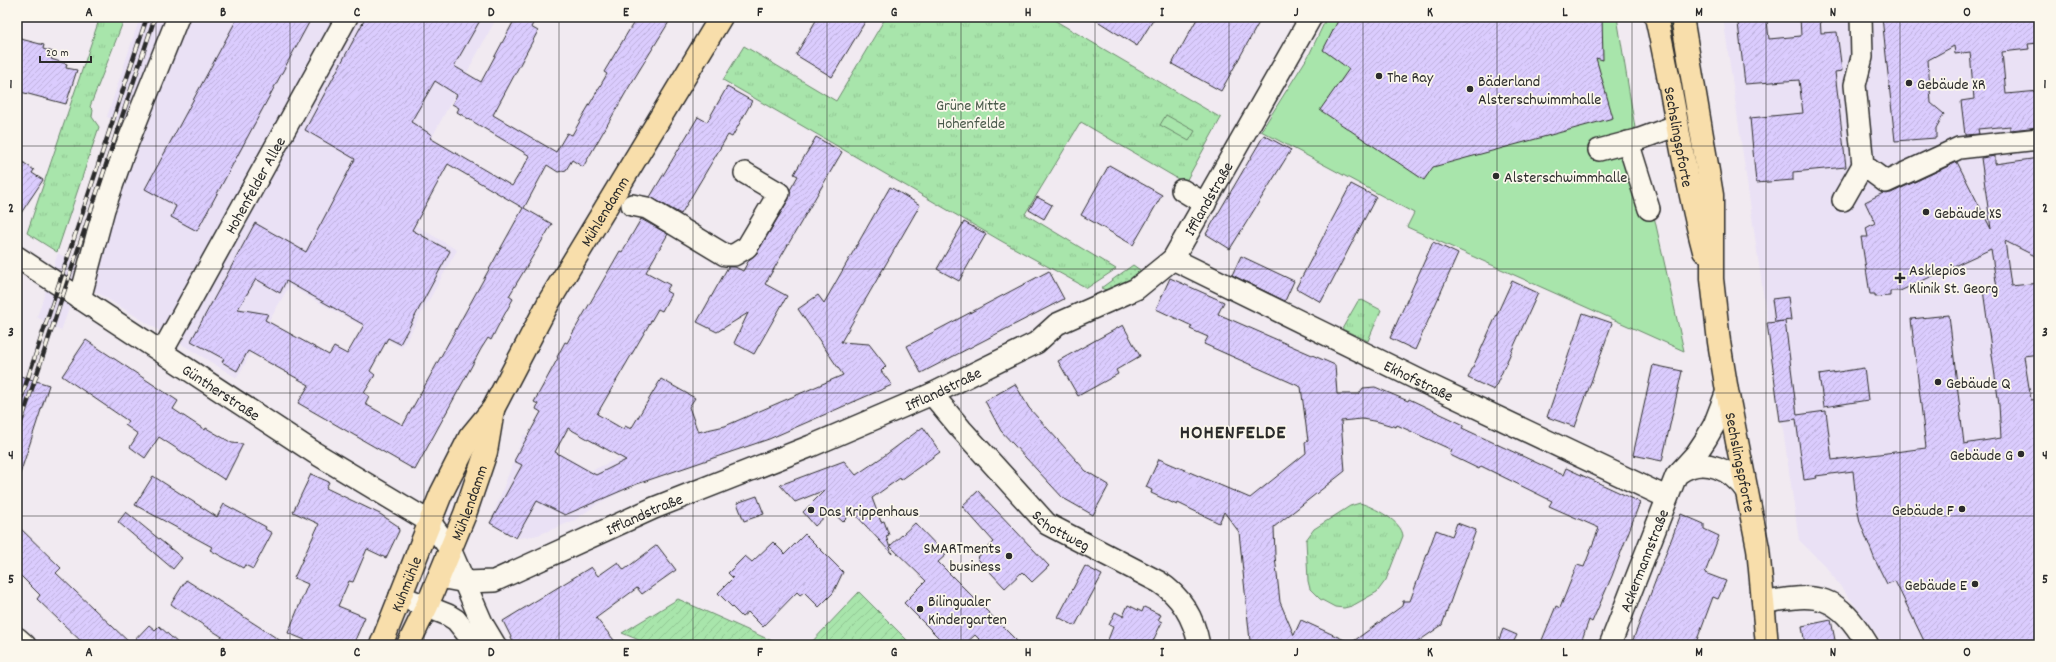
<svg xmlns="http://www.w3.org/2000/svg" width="2056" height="662" viewBox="0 0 2056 662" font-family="Dekko,sans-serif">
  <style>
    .built { fill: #eae1f5 }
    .grass { fill: url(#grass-dots); stroke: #6a886b }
    .park { fill: url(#park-tufts); stroke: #6a886b }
    .garden { fill: url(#garden-furrows); stroke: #6a886b }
    .pitch { fill: #a8e5ab; stroke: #6a886b }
    .building { fill: url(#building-hatch); stroke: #2b2b2b; fill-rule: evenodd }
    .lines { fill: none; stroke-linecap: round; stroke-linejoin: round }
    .minor-casing { stroke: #2b2b2b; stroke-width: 24 }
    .major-casing { stroke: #2b2b2b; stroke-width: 25 }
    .minor { stroke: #fbf7ec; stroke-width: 21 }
    .major { stroke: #f8deab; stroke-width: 22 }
    .rail-casing { stroke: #2b2b2b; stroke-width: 4.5 }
    .rail { stroke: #fbf7ec; stroke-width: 3; stroke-dasharray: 9; stroke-linecap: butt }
    .grid { fill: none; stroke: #2b2b2b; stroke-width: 1; stroke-opacity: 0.55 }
    .poi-dot { fill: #2b2b2b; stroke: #fbf7ec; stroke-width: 1.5 }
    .labels { text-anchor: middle; stroke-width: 3.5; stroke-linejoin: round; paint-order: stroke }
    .poi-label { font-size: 16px; fill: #2b2b2b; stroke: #fbf7ec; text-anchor: start }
    .park-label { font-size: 16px; fill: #4a5a4b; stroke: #fbf7ec }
    .street-label { font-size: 16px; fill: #2b2b2b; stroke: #fbf7ec }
    .district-label { font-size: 20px; font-weight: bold; letter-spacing: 1px; fill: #2b2b2b; stroke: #fbf7ec }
    .neatline { fill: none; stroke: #2b2b2b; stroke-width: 1.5 }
    .grid-label { font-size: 13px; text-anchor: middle; font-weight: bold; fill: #2b2b2b }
  </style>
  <defs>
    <pattern id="grass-dots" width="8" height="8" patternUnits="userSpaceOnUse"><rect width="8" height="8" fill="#a8e5ab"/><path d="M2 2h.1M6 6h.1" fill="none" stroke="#91c593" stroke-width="1.8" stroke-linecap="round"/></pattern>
    <pattern id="park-tufts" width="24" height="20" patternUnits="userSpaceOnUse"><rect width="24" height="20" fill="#a8e5ab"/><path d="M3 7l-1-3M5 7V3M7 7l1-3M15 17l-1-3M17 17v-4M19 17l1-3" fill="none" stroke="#91c593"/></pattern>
    <pattern id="garden-furrows" width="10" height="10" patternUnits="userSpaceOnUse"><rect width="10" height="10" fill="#a8e5ab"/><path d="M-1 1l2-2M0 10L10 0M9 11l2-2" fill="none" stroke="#91c593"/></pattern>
    <pattern id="building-hatch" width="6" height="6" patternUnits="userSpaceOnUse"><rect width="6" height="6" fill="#dbccfe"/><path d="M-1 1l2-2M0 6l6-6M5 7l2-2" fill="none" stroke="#bcafda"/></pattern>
  </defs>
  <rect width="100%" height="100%" fill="#f1eaf1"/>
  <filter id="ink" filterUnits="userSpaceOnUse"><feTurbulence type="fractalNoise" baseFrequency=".025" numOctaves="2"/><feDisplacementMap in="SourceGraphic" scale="8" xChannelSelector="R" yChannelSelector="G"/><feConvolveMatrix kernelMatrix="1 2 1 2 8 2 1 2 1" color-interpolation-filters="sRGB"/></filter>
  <g filter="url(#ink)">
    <g class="built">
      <path d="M140,17h357l-105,194 65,39 -55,98 -113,-62 -52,92 -149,-91 25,-133 10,-30 -16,-7z"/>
      <path d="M1723,17h316v628h-154l-60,-79 -26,-26z"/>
      <path d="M58,253l25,16 -22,62 -24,-14z"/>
      <path d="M524,434l67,37 30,-14 5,3 11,24 -38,19 -26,18 -35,14 -19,3 -29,-15z"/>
    </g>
    <g class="grass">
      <path d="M1663,17h9l31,165 -5,4z"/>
      <path d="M1133,265l7,5v8l-32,13 -7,-3z"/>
    </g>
    <g class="park">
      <path d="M100,17h25l-34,87 -1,3 3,3 -1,7 7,10 -42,125 -30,-19z"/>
      <path d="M886,17h163l172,101 -36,65 -104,-61 -56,92 91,55 -29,19 -84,-46 -280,-162 21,-34 92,55z"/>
      <path d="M1362,300l19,10 -13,31 -26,-12 16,-28z"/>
      <path d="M1360,503c13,4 42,18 43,33l-17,44 -9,12 -25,14 -8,2 -9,-1 -15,-8 -10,-10 -2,-8 -2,-41 8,-11 36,-23z"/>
    </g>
    <g class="garden">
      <path d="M859,592l53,53h-103z"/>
      <path d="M678,599l103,46h-130l-29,-12z"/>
    </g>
    <g class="pitch">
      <path d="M1327,17h290l20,123 47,211 -277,-124 7,-14 -153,-82 48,-76z"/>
      <path d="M1166,115l29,16 -6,10 -29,-16z"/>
    </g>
    <g class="building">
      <path d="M238,17h74l-115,214 -26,-14 5,-11 -31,-17z"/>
      <path d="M366,17h116l-28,49 27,16 35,-65h21l-6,10 7,4 -45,84 63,37 11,-19 5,2 35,-61 -3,-2 33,-55h35l-43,70 -46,80 -11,-7 -6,10 -8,2 -11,-7 -23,43 28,16 -43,72 4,3 -16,29 -6,12 -3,-2 -7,11 -66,121 -117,-67 11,-18 -61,-34 -11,20 -15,-9 2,-3 -33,-18 64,-118 51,29 49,-93 -50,-29zM435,81l22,14 -5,9 7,4 -2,4 73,44 -18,30 -82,-48 2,-3 -21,-13zM448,164l75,44 -120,217 -38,-21 4,-8 -5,-3 11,-18 -5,-4 18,-33 12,6 50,-93 -38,-21zM256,279l24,14 6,-12 78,44 -17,29 -13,-7 -5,8 -64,-35 3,-6 -30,-5z"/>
      <path d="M818,17h50l-36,60 -36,-22z"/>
      <path d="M1091,17h64l-18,29z"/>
      <path d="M1198,17h64l-41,74 -49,-27z"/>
      <path d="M1340,17h262l1,43 -7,-2 17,60 -180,49 -9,13 -104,-70 29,-41 -26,-19z"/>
      <path d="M1800,17h20l1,16 16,-1 5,39 -7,1 11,95 -53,5v8l-37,3 -6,-65 53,-5 -4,-33 -54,4 -7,-61 29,-3 2,19 32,-3z"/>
      <path d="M1882,17h39l1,6 29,-2v-4h16v2l72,-2v26l-11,1 1,5 -27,3 4,42 33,-3v36l-29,3v-4l-32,3 1,5 -14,1 -4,-34 13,-2 -4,-47 -15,2 -1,-8 -26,14 3,43 13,11 -8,14v10l-41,3z"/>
      <path d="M17,38l27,7 -1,4 10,3 -2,7 16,5 -1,4 11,2 -11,34 -49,-13z"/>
      <path d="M727,87l25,14 -20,36 -4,-2 -47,79 -31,-17 48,-80 9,5z"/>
      <path d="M1264,135l27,15 -61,99 -24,-15z"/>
      <path d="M816,137l26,15 -77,132 22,12 -33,58 -20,-11 14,-30 -31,19 -20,-10 31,-55h7l8,4 6,-11 8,-7 32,-54 1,-9 8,-14 -4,-2z"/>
      <path d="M1995,156v8l44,-6v100l-34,-17 6,45 28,-3v71l-15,2 7,44 8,-1v246h-113l-31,-64 -8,3 -12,-24 -15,-38 -4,-21 -3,-30 -37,5 1,2 -13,2 -8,-61 -16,2 -13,-98 18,-2 12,94 29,-4 6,49 94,-12 -15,-129 38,-4 15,129 37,-6 -2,-33 -16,-115 14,-2 -6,-39 -91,42h-10v5l-15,1v-3h-5l-9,-57h7l-2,-9 9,-5 -10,-21 18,-9h8l66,-31 34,67 -10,-71z"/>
      <path d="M17,158l17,12 -2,3 11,7 -26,39z"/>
      <path d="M1109,165l53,30 -29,50 -52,-30z"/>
      <path d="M1351,184l25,13 -55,105 -25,-14z"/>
      <path d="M890,187l30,18 -79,137 28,2 17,22 -5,5 11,14 -123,54 -132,45 -72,31 -28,-14 -21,37 -26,-15 32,-58 -8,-4 27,-49 -5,-3 2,-5 -4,-2 24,-44 -1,-1 8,-15 2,1 53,-92 2,1 19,-33 27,15 -22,38 24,13 -4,6 5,3 -9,17 -4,-2 -61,105 26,15 2,-3 6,3 30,-50 34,19 -6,9 9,25 27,-6 118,-51 -45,-66 20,-14 6,8zM568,428l58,32 -30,15 -41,-23z"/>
      <path d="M1037,197l15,8 -8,14 -15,-9z"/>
      <path d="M964,222l22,12 -27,47 -22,-12z"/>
      <path d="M1433,242l25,12 -43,96 -25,-12z"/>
      <path d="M1241,256l53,25 -9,20 -53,-26z"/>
      <path d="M1049,271l15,28 -143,74 -14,-27z"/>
      <path d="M1170,278l54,24 -6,12 117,51 2,29h22l4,-6 12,-1 33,14 1,-2 55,26 -2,3 101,47 3,-7 74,34 -28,74 -20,46 -3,-2 -9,25h-40l16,-39 4,2 17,-43 7,2 15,-39 -50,-22 3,-5 -71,-35 -2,3 -29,-14 2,-5 -55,-25 -1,2 -17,-5 -17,-3 -21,2 4,50 -71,56 1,29 5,46 14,33 7,-15 50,23 51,-37 1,-5h7l26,-71 16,6 5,-13 19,7 -34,95 -29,20h-154l-9,-4 -11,-109 -15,-20 -5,11 -41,-20 -1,2 -26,-12 1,-3 -6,-3 13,-28 91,39 56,-45 -1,-10 3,-2 -7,-54 -97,-43 4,-7 -18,-8 2,-3 -36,-17z"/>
      <path d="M1512,281l26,12 -44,97 -26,-12z"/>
      <path d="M1788,297l3,23 -16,2 -3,-23z"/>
      <path d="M1583,313l29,10 -37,104 -28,-10z"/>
      <path d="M1123,325l17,31 -24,14 2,4 -40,22 -20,-35z"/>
      <path d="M86,340l92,61 -5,8 32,21 1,-2 26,15 11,1 -18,36 -66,-43 -14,21 -15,-11 8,-13 -13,-9 3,-4 -66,-45z"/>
      <path d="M1653,365l29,6 -20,90 -29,-6z"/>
      <path d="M1864,368l4,32 -44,7 -5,-32z"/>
      <path d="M17,375l32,10 -29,89 -3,-1z"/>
      <path d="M1015,384l14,24 57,63 23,14 -16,30 -30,-17 -62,-67 -16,-30z"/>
      <path d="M923,427l17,25 -39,28 -1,-2 -28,20 9,24 3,-1 5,14 -3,1 6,18 -39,-42 -10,10 -12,-11 -16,15 -12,-14 22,-22 -30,12 -15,-17 64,-24 12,14 28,-19z"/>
      <path d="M311,474l18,8 -3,6 54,26 18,12 1,5 -13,27 -19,-9 -14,33 -4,-1 -11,25 27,11 -12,28h-36l-29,-12 20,-49 -14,-6 25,-54 -26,-12z"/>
      <path d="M153,476l64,41 7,-13 42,23 -1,2 7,4 -19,36 -8,-4 -2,3 -33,-18 2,-3 -77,-42z"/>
      <path d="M978,491l71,75 -17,16 -10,-10 -17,16 -28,-30 17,-16 -32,-36z"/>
      <path d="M757,496l7,18 -20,7 -7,-18z"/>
      <path d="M126,512l56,46 -9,11 -55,-47z"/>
      <path d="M1681,514l23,10v5l15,7 -14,37 21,8 -8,18 -5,-2 -18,48h-64z"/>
      <path d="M915,523l31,32 -8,7 83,83h-36l-10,-10 -11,10h-18l-42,-42 22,-22 -36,-35z"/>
      <path d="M17,525l44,43 -5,5 75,71 18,-19 6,5 4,-4 21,19h-95l-48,-46 3,-4 -23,-23z"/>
      <path d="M805,534l38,38 -10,21 -14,14 -15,-15 -4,3 -3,-3 -34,35 -15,-15 -6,5 -24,-24 15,-15 -5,-5 17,-17 7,6 21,-20 12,12z"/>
      <path d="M657,545l19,25 -34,24 -5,-6 -41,30 22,27h-103l-12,-24 88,-54 7,9 20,-14 6,8z"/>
      <path d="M1085,566l17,9 -27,51 -17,-9z"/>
      <path d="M186,580l72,46 29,19h-52l-60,-38 -4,-3z"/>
      <path d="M1128,605l14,7 2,-5 17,8 -3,5 4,2 -11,23h-45l7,-18 -4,-2 6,-13 8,4z"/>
      <path d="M1831,620l5,25h-31l-3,-19z"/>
      <path d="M1503,629l14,6 -5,10h-15z"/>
    </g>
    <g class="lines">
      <g class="minor-casing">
        <g id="minor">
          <path d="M1861,17l1,40 -7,28 8,80 23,17 73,-34 80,-9"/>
          <path d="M1628,142l21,67"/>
          <path d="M1599,150l38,-10 41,-15"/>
          <path d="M1182,190l23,14"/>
          <path d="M1843,200l20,-35"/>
          <path d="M632,205l15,3 78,47h9l13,-8 32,-54 -34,-20"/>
          <path id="s1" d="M17,257l298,196 115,69 20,27 33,76 12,20"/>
          <path id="s2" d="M1173,259l250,123 243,115"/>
          <path d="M80,299l24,-90 18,-52 56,-140"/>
          <path id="s3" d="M162,352l185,-335"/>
          <path id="s4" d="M932,394l29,35 86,95 112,58c23,15 35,36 40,63"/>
          <path d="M1679,473c25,-18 53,-3 68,19"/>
          <path id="s5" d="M439,577l27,5 28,-1 160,-73 157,-62 121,-52 104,-51 21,-19 79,-35 37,-30 138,-242"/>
          <path d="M400,596l48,19 8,5 20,25"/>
          <path d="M1763,603c56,-11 74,-9 105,42"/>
          <path d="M17,638l8,7"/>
          <path id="s6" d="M1610,645l66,-169 20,-22 10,-15 8,-14 13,-34"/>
        </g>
      </g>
      <g class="major-casing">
        <g id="major">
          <path id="s7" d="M1656,17c18,78 27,157 48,234"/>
          <path id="s8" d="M1682,17l30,178v84l7,63 8,49 31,157 9,97"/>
          <path id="s9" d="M381,645l60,-151 29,-57 23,-28 57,-109 171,-283"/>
          <path id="s10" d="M408,645l19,-39 38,-92 21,-62 7,-42"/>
        </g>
      </g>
      <use href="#minor" class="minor"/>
      <use href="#major" class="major"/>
      <g class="rail-casing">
        <g id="rail">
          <path d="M17,411l130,-394"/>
          <path d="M17,434l138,-417"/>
        </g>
      </g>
      <use href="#rail" class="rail"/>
    </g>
  </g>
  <path class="grid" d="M156,17v628M290,17v628M424,17v628M559,17v628M693,17v628M827,17v628M961,17v628M1095,17v628M1229,17v628M1363,17v628M1497,17v628M1632,17v628M1766,17v628M1900,17v628M17,146h2022M17,269h2022M17,393h2022M17,516h2022"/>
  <g class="poi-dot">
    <circle cx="1379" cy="76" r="4"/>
    <circle cx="1909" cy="83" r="4"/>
    <circle cx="1470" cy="89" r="4"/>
    <circle cx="1496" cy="176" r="4"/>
    <circle cx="1926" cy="212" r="4"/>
    <path d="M1898 272h4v4h4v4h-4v4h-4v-4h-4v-4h4z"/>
    <circle cx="1938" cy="382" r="4"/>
    <circle cx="2021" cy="454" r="4"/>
    <circle cx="1962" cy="509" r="4"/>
    <circle cx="811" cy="510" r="4"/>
    <circle cx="1009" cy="556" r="4"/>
    <circle cx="1975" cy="584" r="4"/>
    <circle cx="920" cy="609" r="4"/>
  </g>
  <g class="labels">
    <g class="poi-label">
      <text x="1387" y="82">The Ray</text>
      <text x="1478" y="86">Bäderland<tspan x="1478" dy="18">Alsterschwimmhalle</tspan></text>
      <text x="1917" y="89">Gebäude XR</text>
      <text x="1504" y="182">Alsterschwimmhalle</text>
      <text x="1934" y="218">Gebäude XS</text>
      <text x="1909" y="275">Asklepios<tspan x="1909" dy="18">Klinik St. Georg</tspan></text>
      <text x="1946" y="388">Gebäude Q</text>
      <text x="2013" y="460" text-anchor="end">Gebäude G</text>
      <text x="1954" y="515" text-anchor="end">Gebäude F</text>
      <text x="819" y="516">Das Krippenhaus</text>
      <text x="1001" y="553" text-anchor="end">SMARTments<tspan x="1001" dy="18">business</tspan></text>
      <text x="1967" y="590" text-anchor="end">Gebäude E</text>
      <text x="928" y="606">Bilingualer<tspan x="928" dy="18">Kindergarten</tspan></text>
    </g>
    <g class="park-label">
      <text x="971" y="110">Grüne Mitte<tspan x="971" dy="18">Hohenfelde</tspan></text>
    </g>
    <g class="street-label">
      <text dy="6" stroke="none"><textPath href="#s7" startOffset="122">Sechslingspforte</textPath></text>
      <text dy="6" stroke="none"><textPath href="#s3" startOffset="191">Hohenfelder Allee</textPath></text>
      <text dy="6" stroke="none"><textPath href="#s5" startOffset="880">Ifflandstraße</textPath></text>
      <text dy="6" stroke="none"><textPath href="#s9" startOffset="490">Mühlendamm</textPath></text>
      <text dy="6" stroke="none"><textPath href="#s2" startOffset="274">Ekhofstraße</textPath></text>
      <text dy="6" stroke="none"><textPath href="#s5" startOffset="544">Ifflandstraße</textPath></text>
      <text dy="6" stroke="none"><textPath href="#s1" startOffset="245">Güntherstraße</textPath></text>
      <text dy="6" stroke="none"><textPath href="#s8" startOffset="450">Sechslingspforte</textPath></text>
      <text dy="6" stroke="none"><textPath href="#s10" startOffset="155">Mühlendamm</textPath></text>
      <text dy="6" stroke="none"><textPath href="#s5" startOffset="220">Ifflandstraße</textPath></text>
      <text dy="6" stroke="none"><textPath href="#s4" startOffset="189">Schottweg</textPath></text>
      <text dy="6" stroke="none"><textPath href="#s6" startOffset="91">Ackermannstraße</textPath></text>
      <text dy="6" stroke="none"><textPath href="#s9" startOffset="66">Kuhmühle</textPath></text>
    </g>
    <g class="district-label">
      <text x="1233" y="438">HOHENFELDE</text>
    </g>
  </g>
  <rect width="2056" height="662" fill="none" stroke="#fbf7ec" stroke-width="44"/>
  <path d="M40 56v6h51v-6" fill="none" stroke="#2b2b2b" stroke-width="2"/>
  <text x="46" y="56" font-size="12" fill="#2b2b2b" stroke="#fbf7ec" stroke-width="3" paint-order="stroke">20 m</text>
  <rect x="22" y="22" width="2012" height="618" class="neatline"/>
  <g class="grid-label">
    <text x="89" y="16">A</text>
    <text x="223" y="16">B</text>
    <text x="357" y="16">C</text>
    <text x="491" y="16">D</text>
    <text x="626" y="16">E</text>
    <text x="760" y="16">F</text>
    <text x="894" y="16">G</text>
    <text x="1028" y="16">H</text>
    <text x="1162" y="16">I</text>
    <text x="1296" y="16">J</text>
    <text x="1430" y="16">K</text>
    <text x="1565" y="16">L</text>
    <text x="1699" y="16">M</text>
    <text x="1833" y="16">N</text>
    <text x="1967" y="16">O</text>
    <text x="11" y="88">1</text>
    <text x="2045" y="88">1</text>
    <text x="11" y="212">2</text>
    <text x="2045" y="212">2</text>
    <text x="11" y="336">3</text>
    <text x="2045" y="336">3</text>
    <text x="11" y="459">4</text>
    <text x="2045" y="459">4</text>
    <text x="11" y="583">5</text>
    <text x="2045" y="583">5</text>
    <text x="89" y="656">A</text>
    <text x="223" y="656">B</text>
    <text x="357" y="656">C</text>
    <text x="491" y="656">D</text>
    <text x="626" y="656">E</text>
    <text x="760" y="656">F</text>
    <text x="894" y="656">G</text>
    <text x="1028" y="656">H</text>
    <text x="1162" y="656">I</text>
    <text x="1296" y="656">J</text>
    <text x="1430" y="656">K</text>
    <text x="1565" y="656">L</text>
    <text x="1699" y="656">M</text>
    <text x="1833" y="656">N</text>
    <text x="1967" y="656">O</text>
  </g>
</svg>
